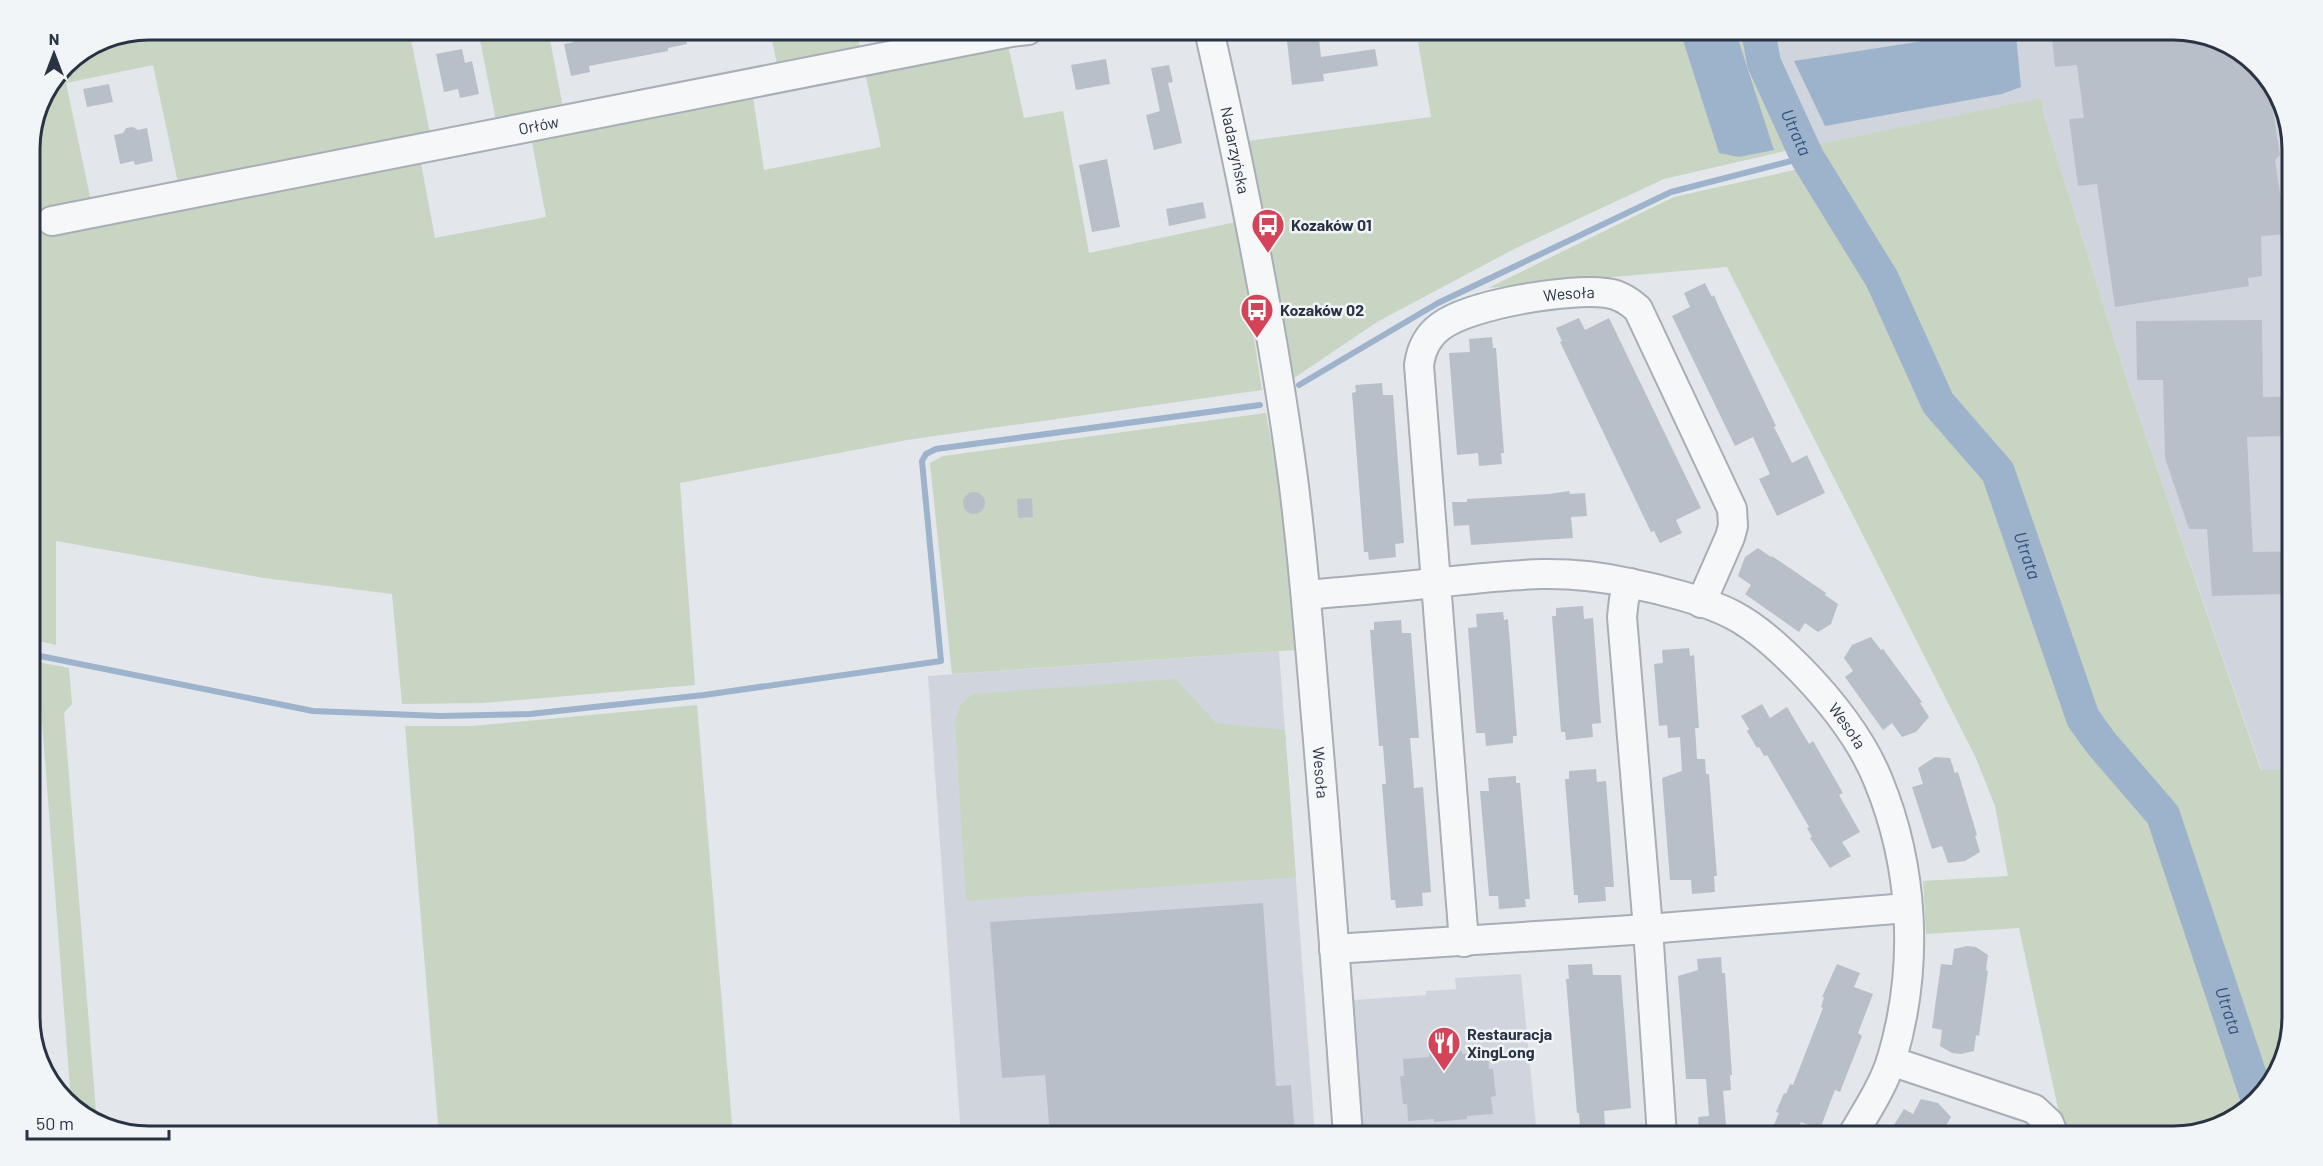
<svg xmlns="http://www.w3.org/2000/svg" width="2323" height="1166" viewBox="0 0 2323 1166" font-family="Barlow,sans-serif">
  <style>
    .built { fill: #d0d5dd }
    .green { fill: #c8d5c3 }
    .water { fill: #9db3cc }
    .lines { fill: none; stroke-linecap: round; stroke-linejoin: round }
    .stream { stroke: #9db3cc; stroke-width: 6 }
    .river { stroke: #9db3cc; stroke-width: 34 }
    .building { fill: #b9bfc9 }
    .minor-casing { stroke: #a8adb6; stroke-width: 32 }
    .minor { stroke: #f6f7f9; stroke-width: 28 }
    .labels { text-anchor: middle; stroke-width: 5; stroke-linejoin: round; paint-order: stroke }
    .street-label { font-size: 16px; fill: #2a3344; stroke: #f2f5f8 }
    .poi-label { font-size: 16px; font-weight: bold; fill: #2a3344; stroke: #f2f5f8; text-anchor: start }
    .water-label { font-size: 18px; font-style: italic; fill: #32517a; stroke: #f2f5f8 }
    .rim { fill: none; stroke: #2a3344; stroke-width: 3 }
  </style>
  <rect width="100%" height="100%" fill="#e3e6eb"/>
  <g class="built">
    <path d="M1768,30h406l52,12 47,41 20,59v628l-31,1 -132,-381 -86,-274 -2,-17 -223,45 -51,-96z"/>
    <path d="M1279,651l36,485h-354l-33,-460z"/>
    <path d="M1521,974l16,162h-175l-8,-136 72,-5v-4l30,-2 -1,-11z"/>
  </g>
  <g class="green">
    <path d="M149,30h260l21,103 -252,50 -25,-118 -87,18 25,118 -60,13 4,21 385,-77 15,80 111,-21 -15,-80 221,-46 12,79 117,-23 -17,-79 143,-28 17,78 39,-7 26,142 147,-31 26,168 -355,50 -227,43 15,202 -212,18 -81,1 -10,-110 -128,-16 -208,-37v104l-26,-6v-497l9,-39 26,-38 39,-26z"/>
    <path d="M478,30h70l15,77 -67,14z"/>
    <path d="M770,30h86l4,17 -83,17z"/>
    <path d="M1478,30h272c0,44 24,81 44,119l248,-51 2,18 86,274 131,380h32v247l-12,52 -41,47 -66,20h-110l-45,-208 -93,6 -3,-53 85,-5 -13,-70 -20,-50 -248,-489 -239,21 186,-91 129,-29 -9,-19 -130,30 -150,70 -137,73 -83,56 -46,-237 183,-24 -13,-75z"/>
    <path d="M1266,413l18,98 11,139 -343,24 -22,-211 13,-7z"/>
    <path d="M33,661l36,7 3,36 -8,9 33,411 -26,-22 -30,-394 -7,-12z"/>
    <path d="M1176,679l40,44 69,7 11,147 -330,24 -11,-180 6,-17 12,-10z"/>
    <path d="M697,705l36,431h-294l-34,-410h67z"/>
  </g>
  <g class="water">
    <path d="M1688,30h47l39,120 -35,7 -20,-4 -37,-116z"/>
    <path d="M1994,30l22,6 5,51 -19,7 -177,32 -31,-65z"/>
  </g>
  <g class="lines">
    <g class="stream">
      <path d="M1299,385l139,-82 233,-111 136,-35"/>
      <path d="M30,654l283,57 127,5 90,-2 174,-19 237,-34 -19,-200 4,-7 10,-5 324,-44"/>
    </g>
    <path class="river" id="s1" d="M1758,30l6,33 43,94 75,122 56,124 60,69 85,246 18,25 62,72 94,282"/>
  </g>
  <g class="building">
    <path d="M572,30h112l3,14 -19,4v3l-79,15 1,6 -19,4 -7,-32 10,-2z"/>
    <path d="M1300,30h18l3,27 54,-8 3,17 -55,8 1,7 -32,4 -6,-53z"/>
    <path d="M2051,30h123l52,12 46,40 1,29 7,44 -5,5 11,74 -25,2 1,40 -14,2 1,8 -134,21 -18,-123 -19,2 -9,-67 15,-1 -7,-53 -22,2z"/>
    <path d="M462,49l3,14 7,-2 7,33 -19,4 -2,-9 -14,3 -8,-38z"/>
    <path d="M1106,59l4,25 -34,6 -5,-25z"/>
    <path d="M1169,65l4,17 -5,1 14,60 -28,7 -8,-35 14,-4 -9,-43z"/>
    <path d="M109,84l4,18 -26,5 -4,-18z"/>
    <path d="M133,127l5,3 9,-2 6,33 -18,4 -1,-4 -14,3 -6,-29 9,-2 3,-5z"/>
    <path d="M1107,159l13,68 -28,5 -13,-67z"/>
    <path d="M1203,202l3,16 -37,8 -3,-17z"/>
    <path d="M1705,283l7,14 2,-2 4,10 58,121 -2,1 18,36 15,-8 18,38 -48,23 -18,-37 11,-5 -17,-37 -18,9 -63,-130 18,-9 -6,-14z"/>
    <path d="M1579,318l6,12 24,-12 92,190 -25,12 6,13 -22,10 -6,-12 -3,1 -91,-190 2,-1 -6,-13z"/>
    <path d="M2262,320l1,77 30,-1v40l-46,1 6,115 40,-1v43l-81,2 -5,-67h-18l-24,-71 -2,-78h-26l-1,-59z"/>
    <path d="M1492,337l1,11h3l8,105h-3l1,11 -23,2 -1,-13 -21,2 -8,-102 21,-1 -1,-13z"/>
    <path d="M1382,383l1,12h10l11,148 -9,1 1,13 -27,3 -1,-8h-4l-12,-159 4,-1 -1,-7z"/>
    <path d="M1569,491l1,3 15,-1 2,23 -16,1 2,21 -102,7 -2,-20 -15,1 -2,-24h15v-3l82,-5z"/>
    <circle cx="974" cy="503" r="11"/>
    <path d="M1032,498l1,19 -15,1 -1,-19z"/>
    <path d="M1758,548l13,9 1,-1 54,37 -1,2 13,9 -7,20 -13,8 -13,-9 -6,9 -54,-38 6,-9 -13,-9 7,-19z"/>
    <path d="M1583,606l1,13 9,-1 8,105 -9,1 1,13 -27,3 -1,-8h-4l-9,-116h4v-8z"/>
    <path d="M1503,612l1,8 4,-1 9,117h-4v7l-27,3 -1,-13h-9l-8,-105 9,-1 -1,-13z"/>
    <path d="M1401,620l1,13h9l8,105h-9l3,36 1,14 9,-1 8,105 -9,1 1,13 -27,2 -1,-8h-4l-9,-116h4l-3,-38h-4l-9,-116h4v-8z"/>
    <path d="M1871,637l10,13 2,-1 39,53 -2,1 9,14 -13,15 -14,5 -10,-14 -9,7 -38,-53 8,-6 -9,-13 8,-13z"/>
    <path d="M1689,648l1,8 4,-1 5,73h-4l2,31h8l1,15h3l8,102h-3l1,16 -23,2 -1,-14h-21l-8,-102 20,-7 -2,-34 -12,1 -1,-13 -8,1 -5,-62 9,-1 -1,-13z"/>
    <path d="M1762,704l8,14 17,-11 22,37 4,-3 30,52 -4,2 21,37 -18,10 9,14 -21,12 -20,-30 2,-1 -5,-9 2,-1 -42,-72 -3,1 -5,-9 -2,1 -10,-17 2,-2 -8,-13z"/>
    <path d="M1935,757l15,1 5,15 3,-1 19,63 -2,1 5,16 -15,9 -17,2 -6,-17 -10,3 -20,-62 11,-3 -5,-16z"/>
    <path d="M1596,769l1,13 9,-1 8,106h-9l1,14 -28,2v-8h-4l-9,-116h4v-8z"/>
    <path d="M1516,776v7h4l10,116h-5l1,8 -27,2 -1,-13h-9l-9,-105h9l-1,-13z"/>
    <path d="M1263,903l13,183 15,-1 4,51h-245l-5,-61 -43,3 -12,-156z"/>
    <path d="M1967,946l9,1 12,8 -2,15 2,1 -9,65 -3,-1 -2,16 -13,3 -9,-1 -12,-7 2,-16 -10,-2 9,-64 11,1 2,-16z"/>
    <path d="M1721,957l1,16h3l7,102h-2l1,15 -8,1 4,45h-28l-1,-19 11,-1 -3,-37h-20l-8,-103 20,-6 -1,-11z"/>
    <path d="M1592,964l1,11h28l10,133 -27,3 1,14 -25,1 -1,-13h-2l-11,-134h3l-1,-14z"/>
    <path d="M1837,964l23,9 -6,14 19,7 -15,39 4,3 -22,56 -5,-2 -15,39 -19,-7 -6,14 -22,-9 6,-14 -3,-1 8,-19 2,1 4,-10 3,1 30,-77 -2,-1 3,-10h-2z"/>
    <path d="M1462,1051v3l26,-2 1,17h4l3,27 -5,1 2,17 -26,2v3l-33,3v-3l-26,2 -1,-17h-4l-3,-28h4l-1,-17 26,-2v-4z"/>
    <path d="M1921,1099l17,4 13,14 -11,19h-40l4,-6 -10,-5 10,-16 9,5z"/>
  </g>
  <g class="lines">
    <g class="minor-casing">
      <g id="minor">
        <path id="s2" d="M1209,30c33,146 63,292 83,441 11,81 17,164 24,246 12,139 22,279 32,419"/>
        <path id="s3" d="M52,221l959,-189 17,-2"/>
        <path d="M1630,583l-6,16 -2,18 26,312 14,207"/>
        <path id="s4" d="M1306,595c43,-4 85,-7 128,-12 70,-7 125,-16 195,0 30,6 78,18 104,32 25,13 48,35 68,55 31,32 60,68 77,110 36,87 41,187 14,278 -8,27 -26,54 -40,78"/>
        <path id="s5" d="M1464,942l-45,-577c2,-15 8,-29 22,-39 30,-22 128,-38 165,-33 13,1 23,8 32,16l94,200 1,17 -3,11 -29,66"/>
        <path d="M1334,949l314,-20 259,-21"/>
        <path d="M1891,1061l143,48 15,14 5,13"/>
      </g>
    </g>
    <use href="#minor" class="minor"/>
  </g>
  <defs>
    <g id="bus-pin" transform="scale(1.725)"><path d="M0 17L-7.5 6A9.5 9.5 0 1 1 7.5 6Z" fill="#d44458" stroke="#f2f5f8"/><path d="M-5-6H5V4H4V6H2V4H-2V6H-4V4H-5ZM-3.5-4V0h7V-4ZM-3.5 1.2v1.5H-2V1.2ZM2 1.2v1.5H3.5V1.2Z" fill="#fff"/></g>
    <g id="restaurant-pin" transform="scale(1.725)"><path d="M0 17L-7.5 6A9.5 9.5 0 1 1 7.5 6Z" fill="#d44458" stroke="#f2f5f8"/><path d="M-5-6h1v4h1v-4h1v4h1v-4h1v5L-1.5 .5V6h-2V.5L-5-1ZM5-6V6H3V1.5H1.5Q1.5-4 5-6Z" fill="#fff"/></g>
  </defs>
  <g fill-rule="evenodd">
    <use href="#bus-pin" x="1268" y="225"/>
    <use href="#bus-pin" x="1257" y="310"/>
    <use href="#restaurant-pin" x="1444" y="1043"/>
  </g>
  <g class="labels">
    <g class="street-label">
      <text dy="6" stroke="none"><textPath href="#s3" startOffset="496">Orłów</textPath></text>
      <text dy="6" stroke="none"><textPath href="#s2" startOffset="123">Nadarzyńska</textPath></text>
      <text dy="6" stroke="none"><textPath href="#s5" startOffset="758">Wesoła</textPath></text>
      <text dy="6" stroke="none"><textPath href="#s4" startOffset="594">Wesoła</textPath></text>
      <text dy="6" stroke="none"><textPath href="#s2" startOffset="752">Wesoła</textPath></text>
    </g>
    <g class="poi-label">
      <text x="1291" y="231">Kozaków 01</text>
      <text x="1280" y="316">Kozaków 02</text>
      <text x="1467" y="1040">Restauracja<tspan x="1467" dy="18">XingLong</tspan></text>
    </g>
    <g class="water-label">
      <text dy="6" stroke="none"><textPath href="#s1" startOffset="110">Utrata</textPath></text>
      <text dy="6" stroke="none"><textPath href="#s1" startOffset="596">Utrata</textPath></text>
      <text dy="6" stroke="none"><textPath href="#s1" startOffset="1100">Utrata</textPath></text>
    </g>
  </g>
  <path d="M0 0H2323V1166H0ZM149 40H2173A109 109 0 0 1 2282 149V1017A109 109 0 0 1 2173 1126H149A109 109 0 0 1 40 1017V149A109 109 0 0 1 149 40Z" fill="#f2f5f8" fill-rule="evenodd"/>
  <path class="rim" d="M149 40H2173A109 109 0 0 1 2282 149V1017A109 109 0 0 1 2173 1126H149A109 109 0 0 1 40 1017V149A109 109 0 0 1 149 40Z"/>
  <g transform="translate(54 54)" stroke="#f2f5f8" stroke-width="4.5" paint-order="stroke">
  <path d="M0-4.5L10 22L0 15L-10 22Z" fill="#2a3344"/>
  <text y="-9" font-size="16" font-weight="bold" text-anchor="middle" fill="#2a3344">N</text>
  </g>
  <path d="M27 1130v9h142v-9" fill="none" stroke="#2a3344" stroke-width="3"/>
  <text x="36" y="1130" font-size="18" fill="#2a3344" stroke="#f2f5f8" stroke-width="4.5" paint-order="stroke">50 m</text>
</svg>
